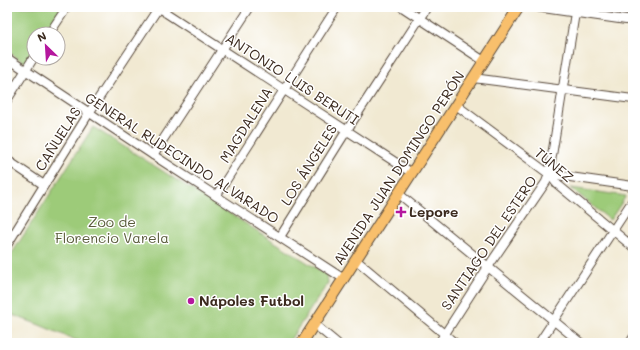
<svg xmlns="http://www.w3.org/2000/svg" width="640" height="350" viewBox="0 0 640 350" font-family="Mali,sans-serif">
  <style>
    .industrial { fill: #cebed1 }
    .green { fill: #9dcb79; stroke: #6c7a4c }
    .building { fill: #e2b3d1 }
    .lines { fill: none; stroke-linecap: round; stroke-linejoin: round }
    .minor-casing { stroke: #564739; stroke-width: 10 }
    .major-casing { stroke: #564739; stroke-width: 12 }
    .minor { stroke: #fff; stroke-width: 8 }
    .major { stroke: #f8bf6c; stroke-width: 10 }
    .poi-dot { fill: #b5179e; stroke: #fff; stroke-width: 1.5 }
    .labels { text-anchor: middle; stroke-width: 3; stroke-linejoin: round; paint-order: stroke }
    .street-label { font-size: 14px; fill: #3b2a1e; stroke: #fff }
    .poi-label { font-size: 14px; font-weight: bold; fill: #3b2a1e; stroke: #fff; text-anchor: start }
    .park-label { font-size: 14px; fill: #585a39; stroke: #fff }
  </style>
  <rect width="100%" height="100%" fill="#fff"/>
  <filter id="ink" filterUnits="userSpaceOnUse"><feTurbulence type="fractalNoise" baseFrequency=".025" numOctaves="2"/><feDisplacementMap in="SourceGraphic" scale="8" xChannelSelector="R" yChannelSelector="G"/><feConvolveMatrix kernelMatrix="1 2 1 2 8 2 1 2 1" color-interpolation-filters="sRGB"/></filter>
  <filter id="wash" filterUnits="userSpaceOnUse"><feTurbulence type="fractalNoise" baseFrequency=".012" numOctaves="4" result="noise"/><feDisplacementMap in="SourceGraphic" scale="16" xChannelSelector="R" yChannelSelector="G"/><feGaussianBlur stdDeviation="0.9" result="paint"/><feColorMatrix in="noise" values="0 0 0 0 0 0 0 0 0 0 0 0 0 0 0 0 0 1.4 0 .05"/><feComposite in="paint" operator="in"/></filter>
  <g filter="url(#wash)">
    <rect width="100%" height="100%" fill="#f1e9d2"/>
    <path class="industrial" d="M609,7h24v11l-25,-4z"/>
    <g class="green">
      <path d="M7,7h55l-18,27h-10v15l-9,14 -18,-12z"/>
      <path d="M93,127l234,148 1,8 -40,60h-205l-46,-19 -30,-11v-52z"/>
      <path d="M571,188l55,8 -16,24z"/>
    </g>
    <g id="blocks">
      <path class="building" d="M580,7h29l-1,5z"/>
    </g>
  </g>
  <g filter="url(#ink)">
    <use href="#blocks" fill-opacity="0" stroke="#564739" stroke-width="1"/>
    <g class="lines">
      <g class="minor-casing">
        <g id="minor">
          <path d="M157,7l255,166"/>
          <path d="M402,7l82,54"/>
          <path d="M536,7l97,14"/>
          <path d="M49,34l18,-27"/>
          <path d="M7,58l146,97 191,124"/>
          <path d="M473,78l160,21"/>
          <path d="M7,100l27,-43"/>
          <path d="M456,105l93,69 8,10 76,63"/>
          <path d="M153,155l97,-148"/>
          <path d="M7,160l37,25"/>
          <path d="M549,174l84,12"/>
          <path d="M399,194l182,149"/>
          <path d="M216,196l121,-189"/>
          <path d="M280,237l67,-107 80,-123"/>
          <path d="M7,245l82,-132 70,-106"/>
          <path d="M356,260l99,83"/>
          <path d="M314,324l23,19"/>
          <path d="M439,343l49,-76 58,-85 3,-8 26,-161"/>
          <path d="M539,343l94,-143"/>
          <path d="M630,343l3,-5"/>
        </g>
      </g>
      <g class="major-casing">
        <path id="major" d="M302,343l217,-336"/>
      </g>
      <use href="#minor" class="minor"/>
      <use href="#major" class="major"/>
    </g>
  </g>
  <g class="poi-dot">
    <path d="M399 206h4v4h4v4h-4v4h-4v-4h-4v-4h4z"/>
    <circle cx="191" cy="301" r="4"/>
  </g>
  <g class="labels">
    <g class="street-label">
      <text transform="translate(292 79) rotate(33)" y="5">ANTONIO LUIS BERUTI</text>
      <text transform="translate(246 125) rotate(-58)" y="5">MAGDALENA</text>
      <text transform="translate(58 139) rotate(-58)" y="5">CAÑUELAS</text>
      <text transform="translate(182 158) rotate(33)" y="5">GENERAL RUDECINDO ALVARADO</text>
      <text transform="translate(309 165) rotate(-58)" y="5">LOS ÁNGELES</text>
      <text transform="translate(554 165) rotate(40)" y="5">TÚNEZ</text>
      <text transform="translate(399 168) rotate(-57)" y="5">AVENIDA JUAN DOMINGO PERÓN</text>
      <text transform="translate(489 243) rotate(-56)" y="5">SANTIAGO DEL ESTERO</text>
    </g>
    <g class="poi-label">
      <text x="409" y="217">Lepore</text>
      <text x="199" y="306">Nápoles Futbol</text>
    </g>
    <g class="park-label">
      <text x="112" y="227">Zoo de<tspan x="112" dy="16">Florencio Varela</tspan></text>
    </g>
  </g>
  <rect width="640" height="350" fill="none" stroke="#fff" stroke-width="24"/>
  <g transform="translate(46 46) rotate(335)"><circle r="19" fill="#ffffff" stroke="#b1aaa5"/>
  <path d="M0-3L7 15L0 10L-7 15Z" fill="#b5179e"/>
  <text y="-6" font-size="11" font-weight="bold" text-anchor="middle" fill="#3b2a1e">N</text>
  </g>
</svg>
